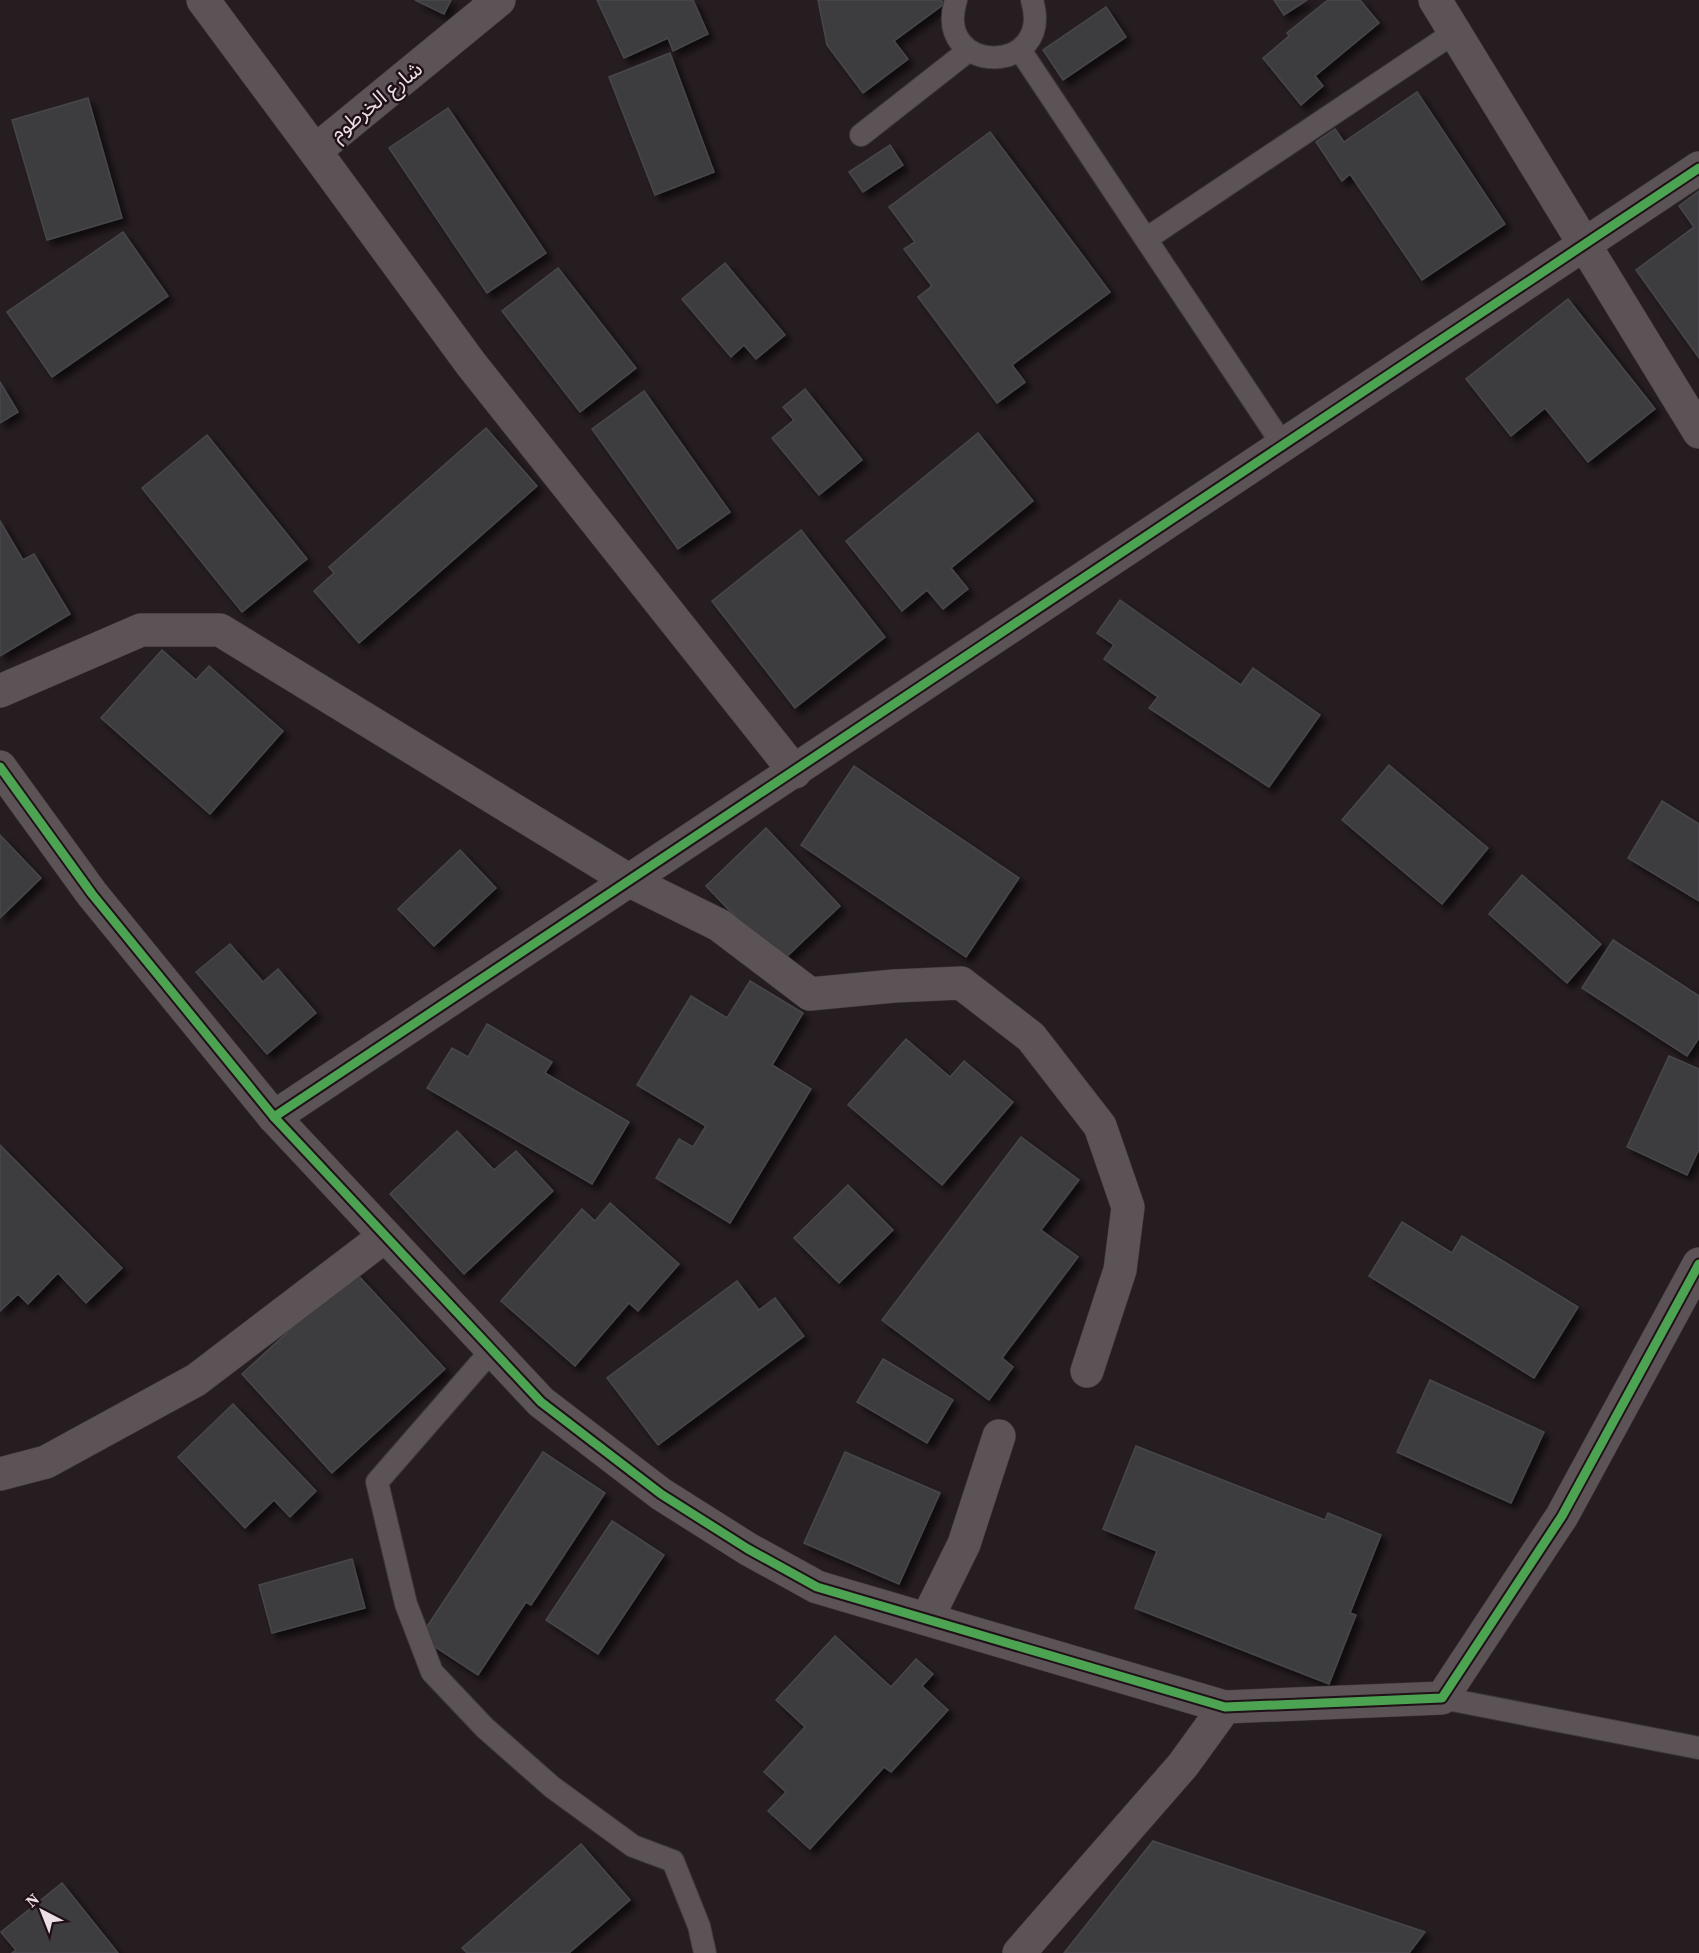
<svg xmlns="http://www.w3.org/2000/svg" width="1699" height="1953" viewBox="0 0 1699 1953" font-family="'Source Serif 4','Noto Sans Arabic',serif">
  <style>
    .building { fill: #3d3d41; stroke: #47474b; stroke-width: 1.5; filter: url(#shadow) }
    .lines { fill: none; stroke-linecap: round; stroke-linejoin: round }
    .lane-casing { stroke: #3e373a; stroke-width: 24 }
    .street-casing { stroke: #3e373a; stroke-width: 34 }
    .secondary-casing { stroke: #3e373a; stroke-width: 34 }
    .lane { stroke: #5b5356; stroke-width: 22 }
    .street { stroke: #5b5356; stroke-width: 33 }
    .secondary { stroke: #5b5356; stroke-width: 33 }
    .cycleway-casing { stroke: #201018; stroke-width: 13 }
    .cycleway { stroke: #4ca352; stroke-width: 9 }
    .labels { text-anchor: middle; stroke-width: 5; stroke-linejoin: round; paint-order: stroke }
    .street-label { font-size: 21px; fill: #ebdfe5; stroke: #201018 }
  </style>
  <defs>
    <filter id="shadow"><feDropShadow dx="5.5" dy="5.5" stdDeviation="3" flood-color="#0009"/></filter>
  </defs>
  <rect width="100%" height="100%" fill="#261d21"/>
  <g class="building">
    <path d="M415,0h36l-7,14z"/>
    <path d="M597,0h96l15,34 -35,17 -5,-13 -44,20z"/>
    <path d="M818,0h123l3,4 -50,37 14,18 -45,34 -36,-48z"/>
    <path d="M1274,0h33l-23,15z"/>
    <path d="M1328,0h32l19,23 -64,53 8,10 -22,19 -38,-47 26,-22 -2,-3z"/>
    <path d="M1106,7l20,30 -63,43 -20,-30z"/>
    <path d="M670,53l44,119 -59,23 -46,-118z"/>
    <path d="M1417,92l88,132 -83,56 -72,-106 -8,7 -26,-39 19,-13 9,13z"/>
    <path d="M88,98l34,120 -75,22 -35,-120z"/>
    <path d="M448,108l98,145 -59,40 -98,-145z"/>
    <path d="M990,132l120,160 -98,73 13,17 -28,21 -79,-106 14,-11 -28,-37 11,-7 -26,-35z"/>
    <path d="M890,145l13,20 -40,27 -14,-20z"/>
    <path d="M1699,191v167l-63,-88 58,-43 -15,-21z"/>
    <path d="M123,232l45,64 -116,81 -45,-65z"/>
    <path d="M725,263l60,72 -29,24 -12,-14 -13,12 -49,-58z"/>
    <path d="M558,268l78,100 -56,44 -78,-101z"/>
    <path d="M1568,299l87,110 -67,53 -43,-54 -34,28 -45,-57z"/>
    <path d="M0,382l18,30 -18,11z"/>
    <path d="M805,389l57,71 -43,35 -47,-57 22,-18 -11,-13z"/>
    <path d="M644,391l86,121 -52,37 -86,-120z"/>
    <path d="M486,428l51,58 -178,157 -45,-52 20,-18 -5,-6z"/>
    <path d="M978,433l55,68 -82,67 17,21 -25,20 -16,-19 -25,21 -56,-70z"/>
    <path d="M207,435l100,124 -65,53 -100,-124z"/>
    <path d="M0,521l23,39 11,-6 36,60 -70,42z"/>
    <path d="M801,530l84,107 -90,71 -83,-107z"/>
    <path d="M1120,600l121,85 12,-17 67,47 -51,72 -120,-79 9,-11 -54,-38 10,-14 -17,-12z"/>
    <path d="M162,650l34,30 13,-14 74,65 -73,83 -109,-96z"/>
    <path d="M1389,765l99,83 -46,56 -100,-84z"/>
    <path d="M854,766l165,112 -53,79 -165,-112z"/>
    <path d="M1662,801l37,23v77l-71,-43z"/>
    <path d="M766,828l74,78 -60,57 -74,-77z"/>
    <path d="M0,835l41,43 -41,40z"/>
    <path d="M460,850l36,38 -62,58 -36,-37z"/>
    <path d="M1522,875l79,69 -34,39 -78,-69z"/>
    <path d="M1613,940l86,56v42l-12,18 -105,-68z"/>
    <path d="M230,944l33,38 15,-13 38,44 -49,41 -71,-82z"/>
    <path d="M750,981l53,32 -31,52 39,24 -81,134 -74,-45 23,-39 14,8 13,-21 -69,-41 54,-89 36,22z"/>
    <path d="M487,1024l65,38 -7,11 84,49 -37,62 -165,-96 25,-40 16,9z"/>
    <path d="M906,1039l44,38 14,-16 49,41 -71,83 -94,-80z"/>
    <path d="M1669,1056l30,13v80l-12,26 -60,-28z"/>
    <path d="M457,1131l37,39 22,-19 37,40 -89,83 -74,-80z"/>
    <path d="M1021,1137l58,43 -38,50 37,27 -76,101 11,9 -24,33 -107,-80z"/>
    <path d="M0,1145l122,123 -36,35 -28,-30 -30,31 -10,-10 -18,17z"/>
    <path d="M848,1185l45,45 -54,53 -45,-45z"/>
    <path d="M610,1203l69,61 -41,47 -9,-8 -54,63 -74,-65 81,-92 13,12z"/>
    <path d="M1402,1222l50,31 10,-17 116,71 -44,71 -165,-102z"/>
    <path d="M354,1271l91,98 -113,104 -90,-99z"/>
    <path d="M737,1281l22,29 16,-12 29,38 -146,109 -51,-67z"/>
    <path d="M883,1359l70,41 -26,43 -70,-41z"/>
    <path d="M1430,1380l114,52 -33,71 -114,-51z"/>
    <path d="M233,1404l83,87 -26,26 -16,-17 -29,28 -67,-71z"/>
    <path d="M1136,1446l189,74 3,-7 53,22 -31,78 6,2 -27,69 -194,-76 22,-57 -54,-22z"/>
    <path d="M543,1452l62,41 -74,112 -5,-3 -48,73 -58,-38z"/>
    <path d="M845,1452l95,41 -41,91 -95,-41z"/>
    <path d="M612,1521l52,34 -66,99 -52,-34z"/>
    <path d="M352,1559l13,49 -93,25 -13,-48z"/>
    <path d="M835,1636l56,51 25,-28 17,15 -11,12 26,24 -57,62 -7,-5 -74,82 -42,-38 18,-19 -22,-20 41,-45 -29,-27z"/>
    <path d="M1153,1841l272,91 -16,21h-345z"/>
    <path d="M581,1844l49,56 -61,53h-102l-5,-5z"/>
    <path d="M62,1883l56,70h-106l4,-3 -15,-18z"/>
  </g>
  <g class="lines">
    <g class="lane-casing">
      <g id="lane">
        <path d="M956,0c-24,76 99,77 76,0"/>
        <path d="M1020,50l263,395"/>
        <path d="M861,135l107,-84"/>
        <path d="M1146,239l309,-207"/>
        <path d="M492,1350l-115,132 29,122 26,68 53,56 67,59 81,59 40,15 26,65 6,27"/>
        <path d="M1442,1698l257,50"/>
      </g>
    </g>
    <g class="street-casing">
      <g id="street">
        <path d="M203,0l112,151 184,-151"/>
        <path d="M1435,0l264,432"/>
        <path d="M315,151l156,213 324,408"/>
        <path d="M0,691l141,-61h79l410,251 89,44 91,69 84,-8 67,-3 70,54 69,89 28,81 -8,63 -33,101"/>
        <path d="M0,767l92,127 182,223 267,285 120,92 87,55 69,38 408,120"/>
        <path d="M274,1117l1425,-949"/>
        <path d="M0,1474l46,-12 150,-82 189,-144"/>
        <path d="M927,1619l37,-75 35,-108"/>
      </g>
    </g>
    <g class="secondary-casing">
      <path id="secondary" d="M1019,1953l164,-188 42,-58 217,-9 120,-182 137,-252"/>
    </g>
    <use href="#lane" class="lane"/>
    <use href="#street" class="street"/>
    <use href="#secondary" class="secondary"/>
    <g class="cycleway-casing">
      <g id="cycleway">
        <path d="M0,767l92,127 182,223 267,285 120,92 87,55 69,38 408,120 217,-9 120,-182 137,-252"/>
        <path d="M274,1117l1425,-949"/>
      </g>
    </g>
    <use href="#cycleway" class="cycleway"/>
  </g>
  <g class="labels">
    <g class="street-label">
      <text transform="translate(376 101) rotate(-39)" y="7">شارع الخرطوم</text>
    </g>
  </g>
  <g transform="translate(42 1911) rotate(318)" stroke="#201018" stroke-width="4.5" paint-order="stroke">
  <path d="M0-4.5L10 22L0 15L-10 22Z" fill="#ebdfe5"/>
  <text y="-9" font-size="16" font-weight="bold" text-anchor="middle" fill="#ebdfe5">N</text>
  </g>
</svg>
